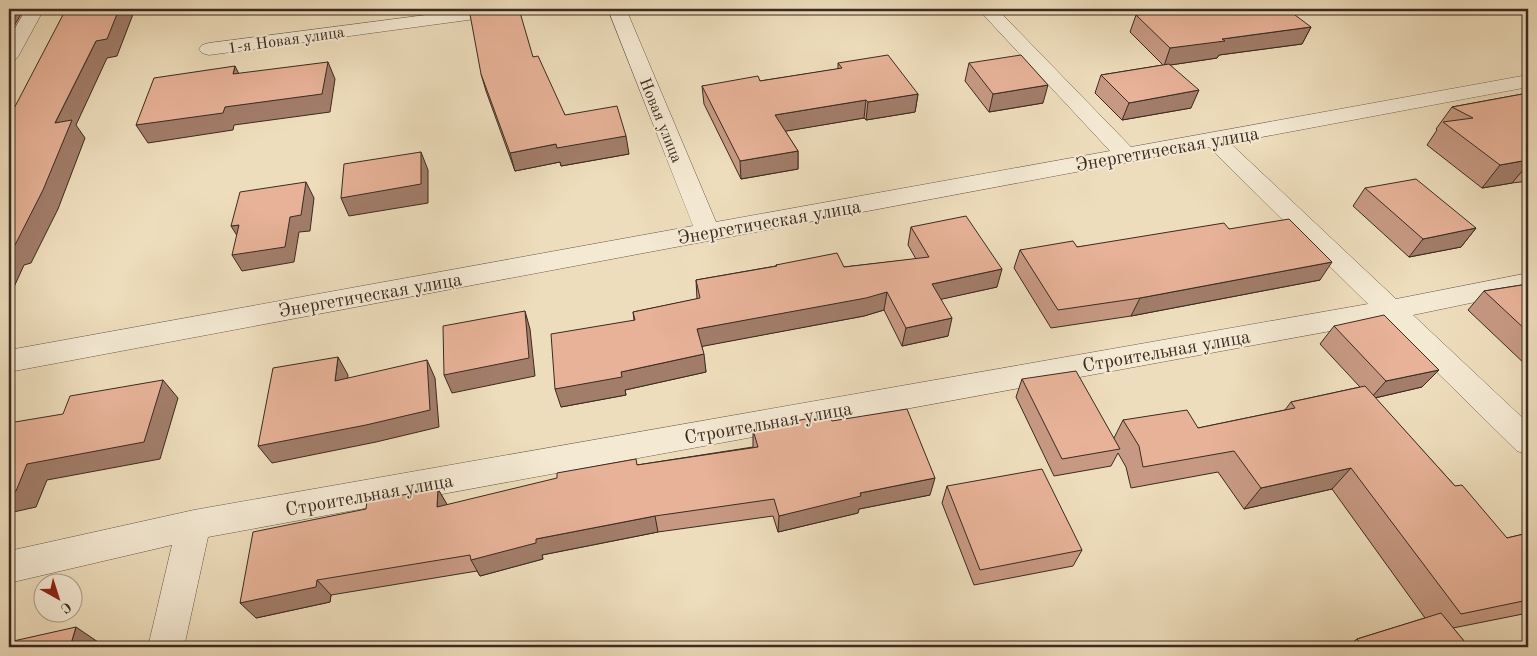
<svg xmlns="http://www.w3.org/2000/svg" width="1537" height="656" viewBox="0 0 1537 656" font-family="'Old Standard TT',serif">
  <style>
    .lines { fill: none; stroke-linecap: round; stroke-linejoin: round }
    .street-casing { stroke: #685748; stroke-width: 1 }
    .street { fill: #f4e9d3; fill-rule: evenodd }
    .wall { fill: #c79983; stroke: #3b2a21 }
    .shaded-wall { fill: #a27d6a; stroke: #3b2a21 }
    .building { fill: #e7b298; stroke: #3b2a21 }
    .labels { text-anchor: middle; stroke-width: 4; stroke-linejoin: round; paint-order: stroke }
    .far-street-label { font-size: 16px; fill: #3b2a21; stroke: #f4e9d3 }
    .street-label { font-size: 19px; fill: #3b2a21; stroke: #f4e9d3 }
  </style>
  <rect width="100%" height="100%" fill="#eeddbc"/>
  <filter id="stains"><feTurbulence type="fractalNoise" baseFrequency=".004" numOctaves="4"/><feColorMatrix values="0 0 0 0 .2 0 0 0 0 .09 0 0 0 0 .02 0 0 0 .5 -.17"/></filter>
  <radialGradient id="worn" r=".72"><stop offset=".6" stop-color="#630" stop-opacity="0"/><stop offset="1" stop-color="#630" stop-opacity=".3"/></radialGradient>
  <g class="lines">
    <g class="street-casing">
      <g id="street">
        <path d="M26,9h18l-25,46 -3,4 -7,2v-22z"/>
        <path d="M472,9h49l-3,4 -6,1 -303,41 -7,-2 -3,-4 3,-4 7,-2z"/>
        <path d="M608,9h18l90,213 394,-71 -132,-142h19l134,138 397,-72v12l-298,56 166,156 132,-26v18l-115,24 115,108v32l-11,-4 -132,-130 -1177,216 -24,110h-36l24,-102 -163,38v-32l185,-41 1174,-206 -159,-157 -1200,225v-22l684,-124z"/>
      </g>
    </g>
    <use href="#street" class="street"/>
  </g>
  <g class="wall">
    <path d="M1136,15l175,12 -9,17 -83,11 -2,3 -47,7 21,43 -69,12 -27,-27 6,-18 62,-10 -33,-33z"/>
    <path d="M533,57l32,58 64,39 -68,12 -1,-4 -45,9 -29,-80 -5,-17z"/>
    <path d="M838,63l80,31 -3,18 -49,8 -2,-2 -79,13 13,20v18l-57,10 -37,-75 -2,-18 58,-5 78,-12z"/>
    <path d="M969,63l74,40 -54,9 -24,-31z"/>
    <path d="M1528,93v88l-16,2 -30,5 -55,-43 10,-15 -1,-1 16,-22z"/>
    <path d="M1365,188l111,40 -15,19 -52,10 -56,-51z"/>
    <path d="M911,227l86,60 -56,12 7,37 -46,10 -18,-36 -20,6 -162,30 4,26 -81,18 1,5 -65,12 73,-87 -1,-8 64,-13 -1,-19 80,-14v-1l68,2 72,-8 -8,-14z"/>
    <path d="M1229,229l91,51 -189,36 -80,12 -37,-60 6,-18 57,-3z"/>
    <path d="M1528,284v83l-60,-57 16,-19z"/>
    <path d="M1334,326l105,44 -17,17 -47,11 80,88 52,52 21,-5v80l-75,15 16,19h-123l11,-8 68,-21 -93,-129 -88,20 -26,-37 -87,16 -5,-21 -8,-14 -7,13 -57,10 -38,-79 6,-18 92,59 9,-18 75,8 87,-18 6,-8 69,-15 -40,-43z"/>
    <path d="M832,421l98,74 -71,14 -1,4 -80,19 -5,-16 -115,16 -116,23 1,4 -63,17 -3,-5 -146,24 -1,7 -74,16 110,-109 72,-20 9,16 190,-40 116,-18v-17z"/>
    <path d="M947,486l135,64 -9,16 -99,19 -32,-82z"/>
  </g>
  <g class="shaded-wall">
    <path d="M9,9h15l-15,26z"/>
    <path d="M119,9h16l-18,47 -10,2 -31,67 9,13 -27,71 -27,54 -7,2 -15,33v-52l46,-123 41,-82z"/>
    <path d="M1311,27l-9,17 -83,11 -2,3 -53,8 6,-18 52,-9z"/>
    <path d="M328,62l7,17 -5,33 -96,13 -1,5 -85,13 -12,-18 89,-18z"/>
    <path d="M235,66l9,18 -11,-10z"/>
    <path d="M1048,85l-5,18 -54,9 4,-18z"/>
    <path d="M1199,90l-8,18 -69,12 7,-17z"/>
    <path d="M918,94l-3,18 -49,8 2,-18z"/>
    <path d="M866,100l-2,18 -89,15v-18z"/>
    <path d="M626,136l3,18 -68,12 -1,-4 -45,9 -5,-18 46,-9z"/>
    <path d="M798,151v18l-57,10 -1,-18z"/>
    <path d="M421,152l7,18v33l-79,13 -8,-18z"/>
    <path d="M1528,160v4l-16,19 -30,5 18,-23z"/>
    <path d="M306,182l8,16 -4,33 -11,1 -5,30 -52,9 -10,-16 58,-38z"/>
    <path d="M239,225l2,17 -10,-16z"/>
    <path d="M1476,228l-15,19 -52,10 14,-18z"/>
    <path d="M1332,262l-12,18 -189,36 9,-18z"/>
    <path d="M1002,269l-5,18 -68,15 3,-18z"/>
    <path d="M887,292l-3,18 -20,6 -165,31 -2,-18z"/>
    <path d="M525,311l5,18 5,47 -83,17 -8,-18z"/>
    <path d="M952,318l-4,18 -46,10 4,-18z"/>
    <path d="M704,354l2,18 -81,18 1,5 -65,12 -6,-18 66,-17z"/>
    <path d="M338,357l10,18 -2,23 -11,-17z"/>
    <path d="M427,360l8,18 4,49 -63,15 -104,21 -14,-17z"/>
    <path d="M1439,370l-17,17 -52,12 16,-18z"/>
    <path d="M163,380l15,18 -18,61 -113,21 -11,27 -27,6v-21l18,-28z"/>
    <path d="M1351,468l-19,21 -88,20 17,-21z"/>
    <path d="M935,478l-5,17 -71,14 -1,4 -80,19 1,-16 81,-23z"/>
    <path d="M438,489l10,17 -11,1z"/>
    <path d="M655,516l3,16 -116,23 1,4 -63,17 -9,-16 65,-21z"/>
    <path d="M317,580l14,15 -1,7 -74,16 -16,-15z"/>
    <path d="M76,627l22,15 -2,5h-26z"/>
  </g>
  <g class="building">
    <path d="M66,9h53l-12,30 -11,2 -41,82 17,-3 -29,70 -28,55 -6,1v-128z"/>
    <path d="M469,9h50l14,48 5,-1 27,59 52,-9 9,30 -69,12 -1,-4 -46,9 -29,-79z"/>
    <path d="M1194,9h93l24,18 -89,12 3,2 -55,7 -34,-33z"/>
    <path d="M888,55l30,39 -50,8 -2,-2 -91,15 23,36 -58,10 -38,-75 56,-10 2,5 82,-13 -4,-5z"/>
    <path d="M1021,55l27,30 -55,9 -24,-31z"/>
    <path d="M328,62l-6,32 -97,13 -2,6 -87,12 18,-47 81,-12 -2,8z"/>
    <path d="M1169,64l30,26 -70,13 -28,-28z"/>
    <path d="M1528,93v67l-28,5 -57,-43 30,-4 -21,-11z"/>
    <path d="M421,152v32l-80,14 3,-34z"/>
    <path d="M1416,179l60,49 -53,11 -58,-51z"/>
    <path d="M306,182l-5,33 -11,2 -5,30 -53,8 7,-30 -8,1 9,-34z"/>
    <path d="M966,216l36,53 -70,15 20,34 -46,10 -19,-36 -21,6 -169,31 7,25 -83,18 1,5 -67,12 -4,-55 84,-14 -2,-8 67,-14 -4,-18 81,-14 -1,-1 61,-12 7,14 85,-10 -18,-30z"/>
    <path d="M1289,219l43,43 -192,36 -82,12 -38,-60 53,-9 4,6 147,-24 5,6z"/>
    <path d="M1528,284v48l-44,-41z"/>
    <path d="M525,311l4,47 -85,17 -1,-49z"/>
    <path d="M1384,315l55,55 -53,11 -52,-55z"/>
    <path d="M338,357l-3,24 92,-21 3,50 -64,15 -108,21 15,-78z"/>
    <path d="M1076,371l44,78 -58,10 -40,-80z"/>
    <path d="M163,380l-19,62 -117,22 -11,27 -7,1v-69l54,-9 7,-18z"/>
    <path d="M1365,386l90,100 7,-1 45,53 21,-5v67l-67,14 -110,-146 -90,20 -27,-37 -91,16 -4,-21 -16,-26 64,-10 11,18 97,-20 -4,-6z"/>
    <path d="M907,409l28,69 -75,15 1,3 -82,20 -5,-17 -119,17 -119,23v4l-65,17 -1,-5 -153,25 -1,7 -76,16 13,-71 113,-23 1,-8 71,-12 -1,18 120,-29v-5l79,-14 1,6 121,-18 -5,-17 76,-16 3,7z"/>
    <path d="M1042,469l40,81 -102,20 -33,-84z"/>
    <path d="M1441,613l28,34h-106l-6,-8z"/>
    <path d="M76,627l-6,20h-61v-5z"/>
  </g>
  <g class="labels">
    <g class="far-street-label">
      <text transform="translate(286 39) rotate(-8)" y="6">1-я Новая улица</text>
      <text transform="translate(662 120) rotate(68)" y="6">Новая улица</text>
    </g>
    <g class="street-label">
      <text transform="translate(1167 148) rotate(-10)" y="7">Энергетическая улица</text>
      <text transform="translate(769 221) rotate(-10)" y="7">Энергетическая улица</text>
      <text transform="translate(370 294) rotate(-10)" y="7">Энергетическая улица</text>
      <text transform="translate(1166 350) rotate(-10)" y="7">Строительная улица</text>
      <text transform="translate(768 422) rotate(-10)" y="7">Строительная улица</text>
      <text transform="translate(369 494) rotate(-10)" y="7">Строительная улица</text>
    </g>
  </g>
  <rect width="1537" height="656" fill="none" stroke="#eeddbc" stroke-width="30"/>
  <rect x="10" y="10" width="1517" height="636" fill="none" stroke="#3b2a21" stroke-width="2.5"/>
  <rect x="15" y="15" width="1507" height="626" fill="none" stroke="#3b2a21"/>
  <g transform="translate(58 598) rotate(141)"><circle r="24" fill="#f4e9d3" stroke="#aa9d8c"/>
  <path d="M0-4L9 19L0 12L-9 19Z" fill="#8f2418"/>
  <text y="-8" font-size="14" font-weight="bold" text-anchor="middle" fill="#3b2a21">С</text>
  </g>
  <rect width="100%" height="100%" filter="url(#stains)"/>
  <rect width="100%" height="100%" fill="url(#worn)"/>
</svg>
